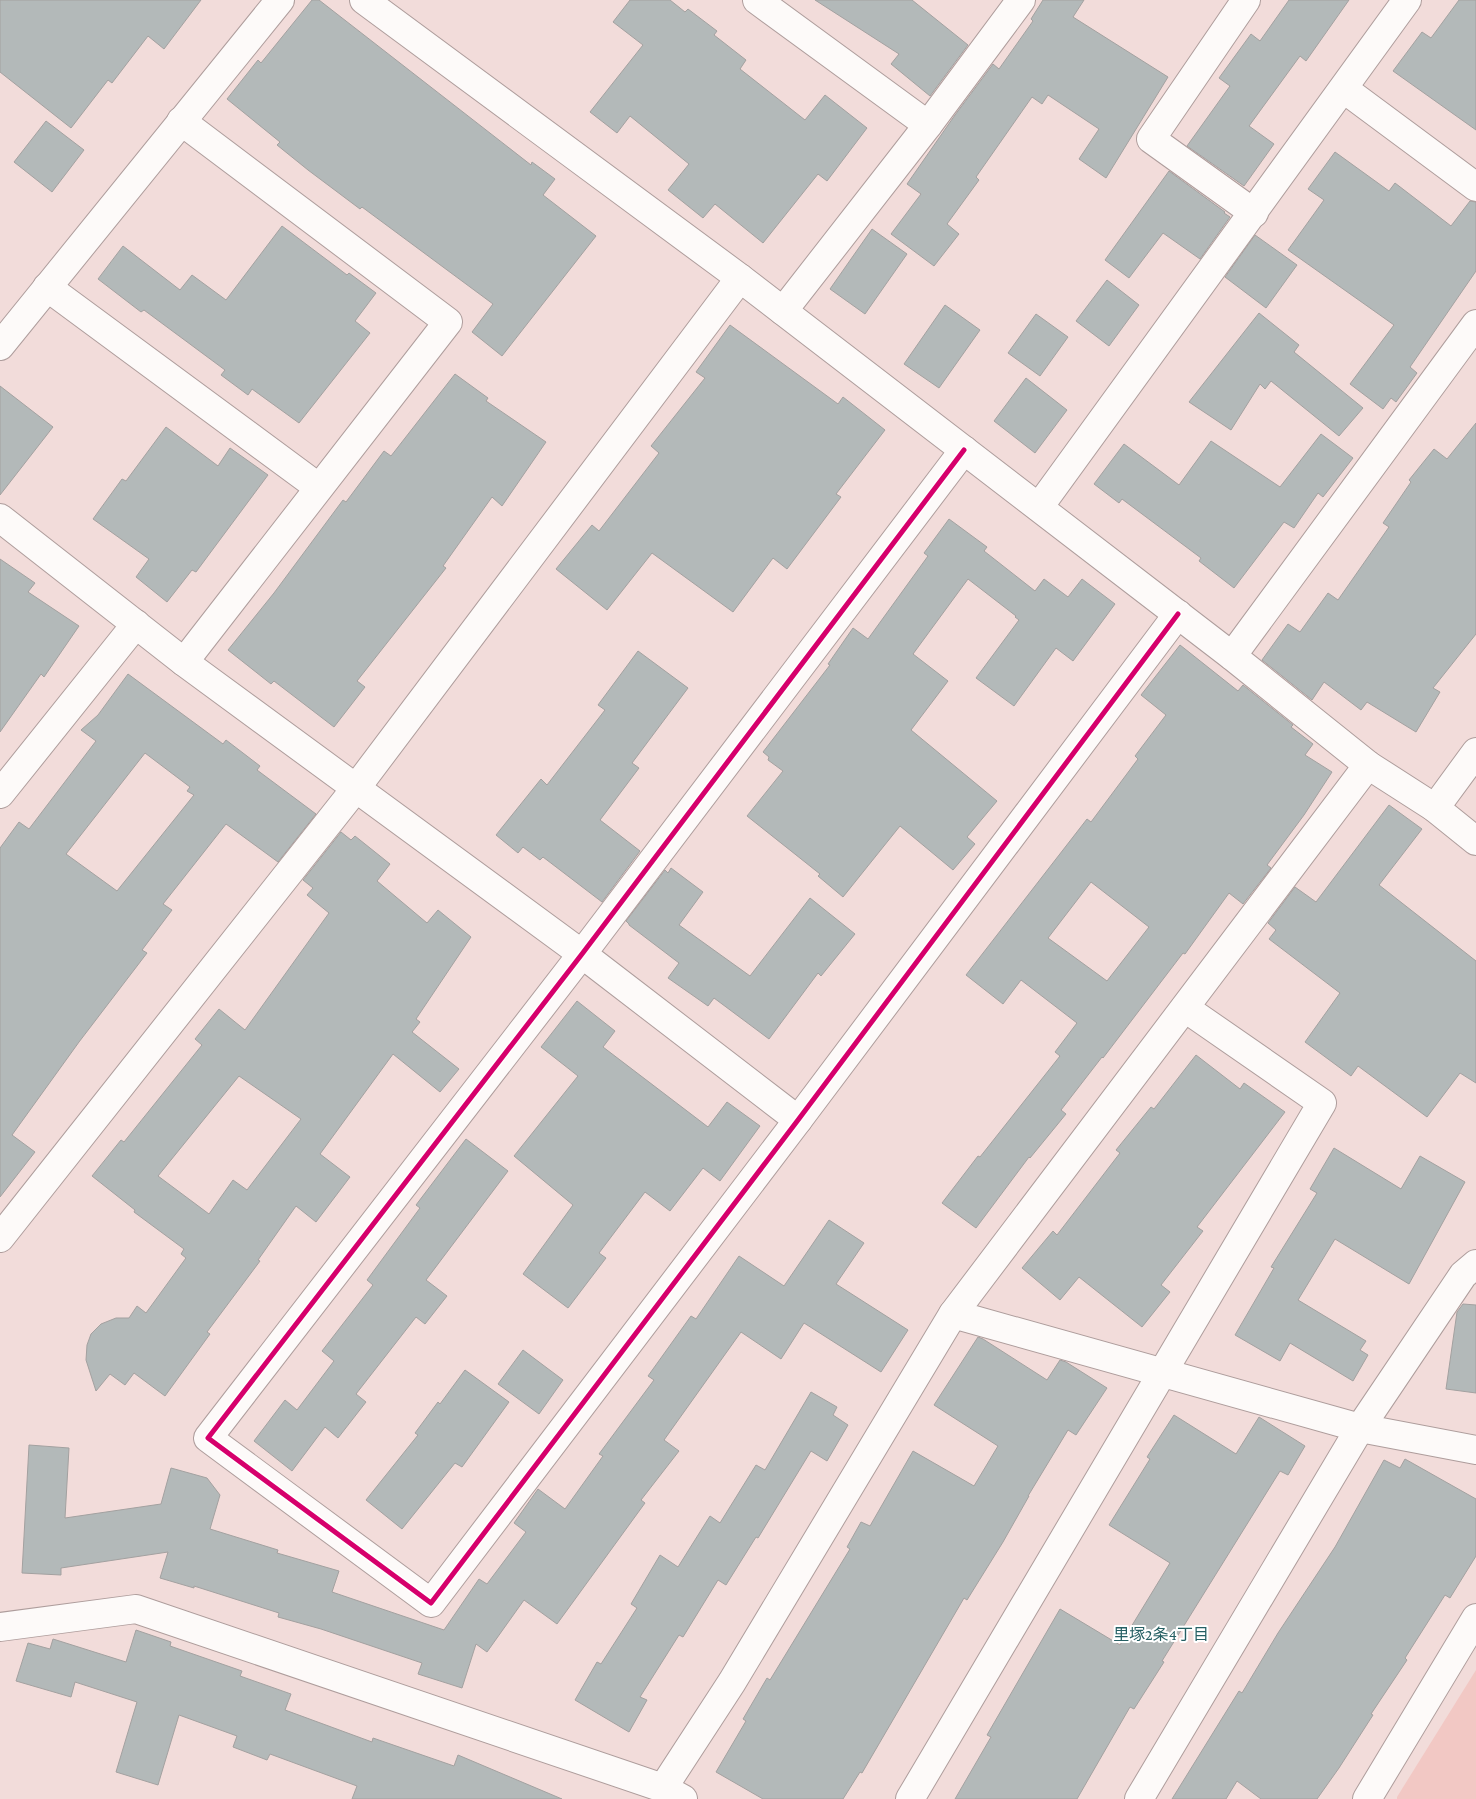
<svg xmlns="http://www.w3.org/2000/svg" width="1476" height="1799" viewBox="0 0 1476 1799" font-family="'Crimson Pro','Noto Sans JP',serif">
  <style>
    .green { fill: #f2c8c4 }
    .building { fill: #b3b9b9; stroke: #a3a1a0; fill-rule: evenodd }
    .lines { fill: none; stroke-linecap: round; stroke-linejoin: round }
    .minor-casing { stroke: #ae9d9c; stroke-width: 30 }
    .minor { stroke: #fdfaf9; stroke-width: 28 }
    .cycleway-casing { stroke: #fff; stroke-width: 8 }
    .cycleway { stroke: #d6006c; stroke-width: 5 }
    .labels { text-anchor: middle; stroke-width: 4; stroke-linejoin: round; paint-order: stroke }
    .neighbourhood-label { font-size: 16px; fill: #255f63; stroke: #fff }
  </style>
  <rect width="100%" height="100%" fill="#f2dcda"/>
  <path class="green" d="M1476,1670v129h-79v-2z"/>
  <g class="building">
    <path d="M0,0h201l-37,49 -16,-13 -36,47 -4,-3 -37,48 -71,-56z"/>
    <path d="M312,0h7l212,165 1,-3 23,17 -12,16 53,41 -94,120 -30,-24 21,-28 -131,-97 -2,2 -52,-39 -31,-25 3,-3 -53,-43 31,-39 3,3z"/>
    <path d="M630,0h40l15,12 3,-3 29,22 -3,4 32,25 -6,9 65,51 20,-25 42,33 -40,53 -9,-7 -55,69 -48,-39 -12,14 -35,-28 21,-26 -59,-48 -13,17 -27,-21 53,-67 -30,-23z"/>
    <path d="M815,0h97l56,45 -38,51 -39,-32 8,-10z"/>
    <path d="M1043,0h41l-11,17 95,60 -62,101 -27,-19 20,-30 -51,-34 -6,9 -10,-7 -56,80 3,3 -32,44 12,10 -25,32 -43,-32 30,-40 -14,-10 48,-69 38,-51 6,5 34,-48 -2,-2z"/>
    <path d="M1289,0h60l-43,61 -6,-5 -51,70 25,18 -30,42 -57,-40 43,-60 -11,-8 32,-44 9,7z"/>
    <path d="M1459,0h17v130l-83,-59 29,-39 9,6z"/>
    <path d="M46,121l38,29 -32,42 -38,-30z"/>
    <path d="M1335,152l54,39 6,-8 56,43 19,-25 6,1v69l-66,96 7,6 -21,29 -5,-4 -8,11 -33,-25 44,-59 -106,-75 36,-50 -16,-11z"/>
    <path d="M1169,171l56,41 -1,1 6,4 -30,42 -37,-26 -34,45 -24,-18z"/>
    <path d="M282,226l65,49 2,-2 27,20 -21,28 15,12 -71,90 -47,-34 -4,6 -27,-20 4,-5 -81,-60 -3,2 -43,-33 25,-33 57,44 12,-15 34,25z"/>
    <path d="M872,229l35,25 -42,60 -35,-25z"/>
    <path d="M1255,235l42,30 -31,43 -41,-31z"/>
    <path d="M1107,280l32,25 -30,41 -33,-25z"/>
    <path d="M945,305l35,25 -41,58 -35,-24z"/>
    <path d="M1259,313l40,32 -5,7 69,56 -24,28 -68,-55 -6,8 -5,-5 -29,46 -42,-28z"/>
    <path d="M1036,314l32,23 -28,39 -32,-23z"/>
    <path d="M730,325l108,79 5,-7 42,33 -49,64 5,3 -54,72 -14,-11 -40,54 -81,-59 -45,57 -51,-41 36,-44 7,6 60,-78 -8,-7 54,-68 -9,-6z"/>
    <path d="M455,374l33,24 -2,3 60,41 -44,64 -10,-9 -49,69 3,2 -89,113 8,6 -31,40 -60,-46 -3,3 -43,-34 46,-57 69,-93 3,2 38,-51 7,5z"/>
    <path d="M1026,378l41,32 -32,43 -41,-32z"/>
    <path d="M0,386l53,41 -53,68z"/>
    <path d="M1476,423v211l-43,54 7,4 -24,40 -49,-30 -6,8 -37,-28 -12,18 -50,-40 26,-36 12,8 28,-39 10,7 51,-73 -6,-4 28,-41 -2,-2 25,-31 13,10z"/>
    <path d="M166,427l52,39 12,-18 38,27 -72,97 -4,-2 -25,32 -31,-25 13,-18 -56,-40 29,-40 4,2z"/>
    <path d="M1321,434l32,24 -30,39 -5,-4 -24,35 -10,-6 -50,66 -35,-27 2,-3 -79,-59 -3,4 -25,-19 30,-40 55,41 32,-44 69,46z"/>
    <path d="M949,519l38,28 -3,4 51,40 9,-12 24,18 14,-18 33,25 -42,57 -17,-13 -42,58 -38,-28 43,-58 -4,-3 1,-1 -48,-37 -55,75 35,27 -37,49 86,71 -30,36 8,7 -22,26 -53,-44 -57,71 -25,-21 2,-2 -73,-58 36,-45 -15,-11 1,-3 -6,-5 67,-87 -2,-1 25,-36 15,11 60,-83 -4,-3z"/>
    <path d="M0,559l35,24 -7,9 51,34 -35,51 -3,-3 -41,58z"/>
    <path d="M1180,645l58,46 5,-6 50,40 -2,2 22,17 -8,11 27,17 -28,43 -37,50 4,3 -28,36 -14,-11 -44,61 -2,-1 -80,105 -1,-1 -41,53 5,4 -36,44 -1,-1 -53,71 -34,-25 36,-47 2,1 80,-101 -5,-4 22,-29 -56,-43 -18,24 -37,-29 121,-156 4,3 47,-63 -3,-3 31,-41 -25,-20zM1091,882l58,45 -42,54 -59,-43z"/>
    <path d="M638,651l50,37 -56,75 7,5 -39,52 40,31 -38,51 -59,-45 -3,3 -17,-13 -5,6 -22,-18 45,-56 6,6 58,-75 -7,-5z"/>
    <path d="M128,674l95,70 3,-4 34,26 -3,4 59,44 -38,48 -52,-38 -63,80 9,6 -30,40 5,3 -68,89 -67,93 23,17 -35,45v-349l19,-26 10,7 67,-88 -15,-11 17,-15zM145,753l45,34 -3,4 7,4 -77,96 -51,-37z"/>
    <path d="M1389,805l33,24 -43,56 97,76v122l-16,-10 -33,44 -69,-51 -7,10 -46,-34 35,-49 -71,-54 7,-9 -8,-7 27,-36 21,15z"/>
    <path d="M341,832l10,8 4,-4 35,28 -13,17 50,42 11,-13 33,27 -55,82 4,3 -8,10 47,37 -19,23 -47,-38 -73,100 30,23 -34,45 -20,-16 -38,54 2,1 -53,71 3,2 -45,62 -31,-23 -9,12 -15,-11 -14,17 -10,-31 1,-15 4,-11 10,-10 15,-6h13l8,-12 9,7 40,-55 -5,-4 3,-5 -50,-37 1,-2 -43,-34 29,-36 3,2 78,-97 -7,-6 24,-30 26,21 84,-117 -22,-18 6,-7 -10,-8zM239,1076l62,43 -54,71 -14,-10 -24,34 -51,-38z"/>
    <path d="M671,868l32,24 -24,33 71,51 60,-78 45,36 -34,42 -3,-3 -49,66 -55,-41 -6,8 -40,-28 11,-15 -50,-38v-1l-3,-3 39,-51 3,3z"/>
    <path d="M577,1001l38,30 -12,16 105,80 19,-25 33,24 -40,55 -17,-13 -33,43 -25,-19 -46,61 7,5 -38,50 -45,-34 50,-69 -59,-49 64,-80 -37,-29z"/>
    <path d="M1196,1055l44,34 4,-6 41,29 -88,115 6,4 -42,54 9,7 -28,35 -63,-50 -19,23 -38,-32 31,-37 4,4 63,-82 -4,-3 35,-43 3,2z"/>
    <path d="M466,1139l42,32 -82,109 21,16 -22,28 -9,-7 -60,77 10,8 -28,36 -13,-11 -33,44 -38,-30 31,-41 12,10 37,-49 -12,-10 51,-66 -6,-5 53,-72 -4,-3z"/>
    <path d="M1334,1148l67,41 19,-33 45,26 -56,102 -74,-45 -37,61 68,41 -6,9 8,5 -15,26 -63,-38 -10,18 -45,-26 39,-67 -3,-1 46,-74 -7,-4z"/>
    <path d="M829,1220l35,23 -28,41 72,46 -27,42 -77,-49 -23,36 -40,-27 -77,108 15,11 -38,49 4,3 -88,121 -33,-24 -37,52 -11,-8 -14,44 -44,-14 4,-11 -101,-34 -43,-12 1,-4 -85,-27v2l-34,-10 8,-26 -107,16v7l-39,-2 7,-128 40,3 -4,70 96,-14 10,-36 36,10 13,17 -10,34 68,21 -1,3 62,18 -7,21 112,38 35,-51 8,5 39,-52 -12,-9 24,-34 27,20 38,-53 -4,-2 55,-74 -6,-4 43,-60 5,3 43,-63 45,30z"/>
    <path d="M1463,1304l13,1v88l-30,-4 11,-77z"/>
    <path d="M978,1337l5,2 64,41 13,-20 6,2 41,26 -31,47 -8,-5 -40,66h1l-26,46 -36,58 -3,-2 -102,175 -2,-1 -17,27h-80l-47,-27 30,-51 -3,-2 24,-41 3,2 80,-131 -3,-2 14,-25 9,4 43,-75 61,35 24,-40 -64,-41z"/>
    <path d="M523,1350l40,30 -24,34 -41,-30z"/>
    <path d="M465,1370l44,32 -47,65 -7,-4 -53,66 -36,-29 52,-65 -3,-2 23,-31 2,2z"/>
    <path d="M811,1392l26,15 -4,8 15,10 -21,36 -16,-10 -53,87 -2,-1 -30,48 -8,-5 -35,57 -4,-2 -39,62 7,3 -18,32 -54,-32 22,-38 4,2 36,-56 -6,-4 29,-49 18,12 32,-51 10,7 36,-58 9,5z"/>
    <path d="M1174,1415l62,39 23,-37 46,29 -17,29 -8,-4 -118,190 2,1 -30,47 -4,-2 -53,92h-122l36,-62 -4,-2 73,-126 60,36 50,-82 -61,-38 41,-66 -3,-2z"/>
    <path d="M1405,1459l71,40v57l-26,42 -5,-3 -40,63 2,2 -36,54 2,1 -34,53 -22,31h-56l-24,-18 -11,18h-54l67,-108 3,2 36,-60 57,-86 49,-87 16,8z"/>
    <path d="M136,1630l35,12 -1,4 72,25 -2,5 51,18 -6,16 87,32 1,-4 81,28 4,-11 104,44h-210l5,-13 -87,-32 -3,6 -34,-13 4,-11 -58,-21 -21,70 -42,-13 21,-70 -62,-20 -4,15 -55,-16 12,-38 22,6 3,-10 73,23z"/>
  </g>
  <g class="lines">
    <g class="minor-casing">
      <g id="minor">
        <path d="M364,0l376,278 492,378 136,109 67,43 41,33"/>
        <path d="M757,0l171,125"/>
        <path d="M1246,0l-95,139 103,74"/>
        <path d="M1344,89l132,98"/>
        <path d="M181,121l267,201 -264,340"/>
        <path d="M47,287l271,200"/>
        <path d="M783,311l145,-186 93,-125"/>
        <path d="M0,346l280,-346"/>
        <path d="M964,450l-382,504 -374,484 223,165 367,-483 380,-506"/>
        <path d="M1039,507l368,-507"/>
        <path d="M0,518l184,144 398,292 216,166"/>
        <path d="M1232,656l244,-332"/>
        <path d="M1368,765l-415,549 407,114 116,22"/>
        <path d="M0,794l136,-170"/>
        <path d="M1435,808l41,-56"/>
        <path d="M0,1238l356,-450 384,-510"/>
        <path d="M0,1627l136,-18 527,179 20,11"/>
        <path d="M663,1788l69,-106 221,-368"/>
        <path d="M910,1799l412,-696 -137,-95"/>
        <path d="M1139,1799l221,-371 103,-153 13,-11"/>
        <path d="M1367,1799l109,-181"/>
      </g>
    </g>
    <use href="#minor" class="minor"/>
    <g class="cycleway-casing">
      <path id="cycleway" d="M964,450l-382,504 -374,484 223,165 367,-483 380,-506"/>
    </g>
    <use href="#cycleway" class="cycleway"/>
  </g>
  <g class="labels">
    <g class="neighbourhood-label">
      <text x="1161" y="1640">里塚2条4丁目</text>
    </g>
  </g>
</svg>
